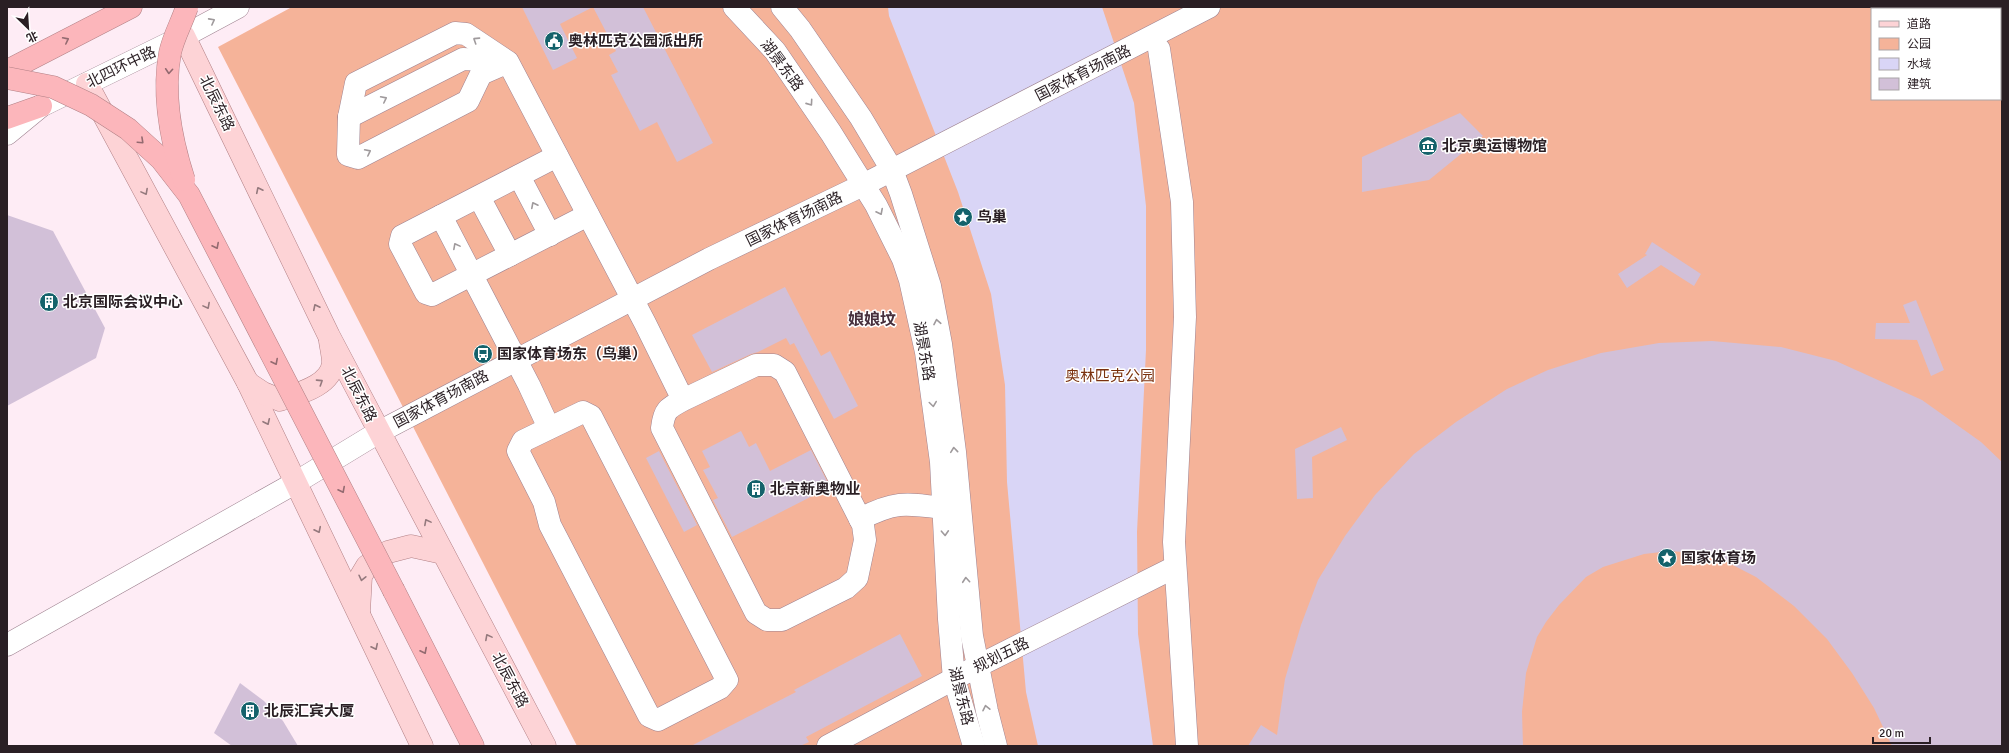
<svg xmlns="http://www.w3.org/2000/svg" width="2009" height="753" viewBox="0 0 2009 753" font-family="Signika,'Noto Sans SC',sans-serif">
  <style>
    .green { fill: #f5b399; fill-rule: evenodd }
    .water { fill: #d9d5f6 }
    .building { fill: #d2c0d8 }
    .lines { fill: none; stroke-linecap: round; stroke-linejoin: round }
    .minor-casing { stroke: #9e8290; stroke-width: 23 }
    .major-casing { stroke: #b28186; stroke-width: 23 }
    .highway-casing { stroke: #b28186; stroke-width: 23 }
    .minor { stroke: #fff; stroke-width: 22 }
    .major { stroke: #fdd3d6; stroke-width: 22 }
    .highway { stroke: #fcb6bb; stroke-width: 22 }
    .highway-bridge-casing { stroke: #b28186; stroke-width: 23; stroke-linecap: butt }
    .highway-bridge { stroke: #fcb6bb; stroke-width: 22 }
    .oneway { stroke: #9f9a9c }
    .oneway2 { stroke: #936a70 }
    .oneway3 { stroke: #94797d }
    .labels { text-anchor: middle; stroke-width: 3; stroke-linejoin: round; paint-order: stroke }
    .poi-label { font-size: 15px; font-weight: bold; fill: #2a1f24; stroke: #fff; text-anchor: start }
    .street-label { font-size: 15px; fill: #2a1f24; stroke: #fff }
    .park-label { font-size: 15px; fill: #7a310e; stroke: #fff }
    .neighbourhood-label { font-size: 16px; font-weight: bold; fill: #48303d; stroke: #fff }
  </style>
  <rect width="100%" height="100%" fill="#feecf5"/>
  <path class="green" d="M292,7h1710v739h-1425l-359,-699zM1872,9h128v90h-128z"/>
  <path class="water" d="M888,7h214l32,96 12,103v144l-9,182 1,102 15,112h-115l-12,-54 -19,-210 -2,-97 -14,-91 -33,-102 -69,-176z"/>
  <g class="building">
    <path d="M522,7h71l-33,17 17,34 -24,12z"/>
    <path d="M593,7h50l70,136 -36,19 -20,-40 -17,9 -29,-56 7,-3 -9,-17 7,-4z"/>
    <path d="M1460,113l23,23 -54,44 -67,12v-35z"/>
    <path d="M7,215l46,16 52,97 -9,30 -89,48z"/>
    <path d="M1652,242l49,32 -7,12 -33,-21 -34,23 -9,-14 29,-19 -2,-1z"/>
    <path d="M785,287l36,69 9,-5 28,55 -24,13 -40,-76 -4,2 -4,-7 -28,14 -7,2 -39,18 -20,-37z"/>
    <path d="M1916,300l28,70 -13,6 -14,-36 -42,-1 1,-16h34l-7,-18z"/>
    <path d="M1712,341l69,6 55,14 86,39 59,42 21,20v284h-110l-18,-38 -22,-35 -25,-34 -33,-33 -38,-29 -35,-18 -26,-6 -25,-2 -26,3 -41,13 -17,10 -27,28 -13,17 -9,15 -11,36 -4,39 1,34h-275l13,-21 16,10 8,-56 16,-54 17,-45 27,-44 30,-41 39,-41 42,-32 51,-33 41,-19 53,-17 58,-10z"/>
    <path d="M1341,427l6,13 -35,17 1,41 -16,1 -2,-50z"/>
    <path d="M741,431l8,16 7,-4 14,28 41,-21 19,37 -98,50 -19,-37 5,-2 -15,-28 7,-3 -8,-16z"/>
    <path d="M659,451l38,74 -13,7 -38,-74z"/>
    <path d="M900,634l22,42 -116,61 3,5 -9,4h-109l105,-54 -2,-2z"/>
    <path d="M240,683l24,18 19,20 15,25h-66l-18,-13z"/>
  </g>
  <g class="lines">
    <g class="minor-casing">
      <g id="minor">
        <path d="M734,7l41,44 56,82 45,72 27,54 7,21 16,72 15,110 8,157 5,60 20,67"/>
        <path d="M782,7l18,22 61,89 31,52 9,24 29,92 11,58 14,108 17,184 15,75 9,35"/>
        <path d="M1159,49l23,153 3,115 -11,225 13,204"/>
        <path d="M508,62l-27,12 -13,27 -110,57 -10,-3 1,-38 7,-34 99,-50 11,1 42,28 137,261 38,77c-15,8 -19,10 -21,28l94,185 11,7h15l64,-32 11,-10 8,-38 -2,-15 -78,-153 -11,-7h-18l-73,35"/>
        <path d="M349,117l114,-58 42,2"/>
        <path d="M7,134l34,-28 143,-70 54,-29"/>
        <path d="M557,156l-155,80 -2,8 26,49 6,2 156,-80"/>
        <path d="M519,176l31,59"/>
        <path d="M479,197l31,58"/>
        <path d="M441,216l88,169 20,43"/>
        <path d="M583,412l8,4 136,264 -7,8 -62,32 -9,-4 -99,-191 -6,-23 -26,-51 5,-10z"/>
        <path d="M860,519c35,-18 45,-16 83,-11"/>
        <path d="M7,645l288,-162 84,-51 330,-173 154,-74 346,-178"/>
        <path d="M828,746l150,-80 197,-99"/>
      </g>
    </g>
    <g class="major-casing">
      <g id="major">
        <path d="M184,36l145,300 216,410"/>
        <path d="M87,84l161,299 174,363"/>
        <path d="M248,383l15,10 17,7c17,-6 51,-14 53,-37 0,-7 -2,-15 -3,-22"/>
        <path d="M359,612l2,-36 6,-10 21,-14 23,-6 32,7"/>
      </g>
    </g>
    <g class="highway-casing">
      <g id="highway">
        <path d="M7,71l124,-64"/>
        <path d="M7,118l34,-12"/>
        <path d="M394,591l79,155"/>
      </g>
    </g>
    <use href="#minor" class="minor"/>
    <use href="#major" class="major"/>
    <use href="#highway" class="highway"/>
    <g class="highway-bridge-casing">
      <g id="highway-bridge">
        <path d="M7,78l46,9 38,18 37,24 33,30 28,36 205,396"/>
        <path d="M184,180c-13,-40 -22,-84 -14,-127 3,-15 12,-31 17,-46"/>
      </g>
    </g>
    <use href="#highway-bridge" class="highway-bridge"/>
  </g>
  <defs><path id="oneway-chevron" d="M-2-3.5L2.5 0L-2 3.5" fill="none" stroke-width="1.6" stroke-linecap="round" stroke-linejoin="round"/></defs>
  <g class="oneway">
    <use href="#oneway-chevron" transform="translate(212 21) rotate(-28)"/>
    <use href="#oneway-chevron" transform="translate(476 40) rotate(-147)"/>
    <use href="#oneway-chevron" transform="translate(384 99) rotate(-27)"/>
    <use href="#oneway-chevron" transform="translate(810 103) rotate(55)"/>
    <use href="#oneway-chevron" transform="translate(368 152) rotate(-27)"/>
    <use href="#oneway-chevron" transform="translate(534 205) rotate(-117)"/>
    <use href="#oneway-chevron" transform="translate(880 212) rotate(63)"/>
    <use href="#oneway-chevron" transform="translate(456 246) rotate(-118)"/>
    <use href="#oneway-chevron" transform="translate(937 322) rotate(-101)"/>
    <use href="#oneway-chevron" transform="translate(933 404) rotate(82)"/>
    <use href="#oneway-chevron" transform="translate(954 450) rotate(-96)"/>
    <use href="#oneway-chevron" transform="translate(945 533) rotate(87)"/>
    <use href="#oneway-chevron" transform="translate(966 580) rotate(-95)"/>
    <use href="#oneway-chevron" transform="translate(986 708) rotate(-102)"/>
  </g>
  <g class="oneway2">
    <use href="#oneway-chevron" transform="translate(66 40) rotate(-27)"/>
    <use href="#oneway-chevron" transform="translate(169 71) rotate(94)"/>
    <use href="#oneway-chevron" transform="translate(141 141) rotate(43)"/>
    <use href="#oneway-chevron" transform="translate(216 246) rotate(63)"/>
    <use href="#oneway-chevron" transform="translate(275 362) rotate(63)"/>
    <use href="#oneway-chevron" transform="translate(342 490) rotate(63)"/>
    <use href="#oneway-chevron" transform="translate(424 651) rotate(63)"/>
  </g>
  <g class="oneway3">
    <use href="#oneway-chevron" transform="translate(259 190) rotate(-116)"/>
    <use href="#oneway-chevron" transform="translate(145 192) rotate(62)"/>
    <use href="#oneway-chevron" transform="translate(207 306) rotate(62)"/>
    <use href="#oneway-chevron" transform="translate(316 307) rotate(-116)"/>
    <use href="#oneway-chevron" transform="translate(320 382) rotate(-33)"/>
    <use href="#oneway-chevron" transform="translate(267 422) rotate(65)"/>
    <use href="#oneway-chevron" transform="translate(427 522) rotate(-118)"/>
    <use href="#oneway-chevron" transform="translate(318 530) rotate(64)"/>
    <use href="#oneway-chevron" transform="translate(362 578) rotate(103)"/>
    <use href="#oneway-chevron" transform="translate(488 637) rotate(-118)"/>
    <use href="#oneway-chevron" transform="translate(375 647) rotate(64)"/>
  </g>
  <defs>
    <g id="civic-disc" transform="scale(1)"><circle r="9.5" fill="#14626b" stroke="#fff"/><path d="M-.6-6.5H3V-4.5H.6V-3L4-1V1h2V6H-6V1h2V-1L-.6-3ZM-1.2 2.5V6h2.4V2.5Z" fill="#fff"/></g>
    <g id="museum-disc" transform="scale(1)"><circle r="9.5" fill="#14626b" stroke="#fff"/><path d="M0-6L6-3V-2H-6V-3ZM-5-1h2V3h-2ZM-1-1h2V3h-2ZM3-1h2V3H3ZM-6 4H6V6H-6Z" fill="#fff"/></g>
    <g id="sight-disc" transform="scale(1)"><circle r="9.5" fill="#14626b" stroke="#fff"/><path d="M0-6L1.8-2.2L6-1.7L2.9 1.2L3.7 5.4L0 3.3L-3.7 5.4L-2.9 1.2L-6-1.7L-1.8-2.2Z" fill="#fff"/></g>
    <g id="building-disc" transform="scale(1)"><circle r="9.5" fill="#14626b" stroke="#fff"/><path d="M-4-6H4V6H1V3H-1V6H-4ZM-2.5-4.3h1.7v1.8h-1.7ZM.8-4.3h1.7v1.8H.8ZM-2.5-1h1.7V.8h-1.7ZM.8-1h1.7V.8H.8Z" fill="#fff"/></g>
    <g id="bus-disc" transform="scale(1)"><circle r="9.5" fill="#14626b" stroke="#fff"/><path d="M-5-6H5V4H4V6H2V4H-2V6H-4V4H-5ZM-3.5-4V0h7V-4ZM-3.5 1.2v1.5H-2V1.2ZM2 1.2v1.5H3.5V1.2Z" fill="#fff"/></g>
  </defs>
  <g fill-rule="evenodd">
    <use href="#civic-disc" x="554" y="41"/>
    <use href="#museum-disc" x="1428" y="146"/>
    <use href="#sight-disc" x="963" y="217"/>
    <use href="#building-disc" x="49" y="302"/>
    <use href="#bus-disc" x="483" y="354"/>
    <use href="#building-disc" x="756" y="489"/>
    <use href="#sight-disc" x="1667" y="558"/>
    <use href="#building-disc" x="250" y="711"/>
  </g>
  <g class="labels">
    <g class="poi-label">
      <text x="568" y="46">奥林匹克公园派出所</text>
      <text x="1442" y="151">北京奥运博物馆</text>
      <text x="977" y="222">鸟巢</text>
      <text x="63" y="307">北京国际会议中心</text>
      <text x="497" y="359">国家体育场东（鸟巢）</text>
      <text x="770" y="494">北京新奥物业</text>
      <text x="1681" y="563">国家体育场</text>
      <text x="264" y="716">北辰汇宾大厦</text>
    </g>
    <g class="street-label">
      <text transform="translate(782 65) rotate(53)" y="5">湖景东路</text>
      <text transform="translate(121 67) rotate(-26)" y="5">北四环中路</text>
      <text transform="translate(1083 73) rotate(-27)" y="5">国家体育场南路</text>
      <text transform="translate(217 103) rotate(64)" y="5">北辰东路</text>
      <text transform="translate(794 219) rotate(-26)" y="5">国家体育场南路</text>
      <text transform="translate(924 351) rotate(80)" y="5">湖景东路</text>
      <text transform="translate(359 394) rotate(63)" y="5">北辰东路</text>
      <text transform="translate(441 399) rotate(-28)" y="5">国家体育场南路</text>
      <text transform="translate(1001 655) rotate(-27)" y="5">规划五路</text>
      <text transform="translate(510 680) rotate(62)" y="5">北辰东路</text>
      <text transform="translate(961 696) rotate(76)" y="5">湖景东路</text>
    </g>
    <g class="park-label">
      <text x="1110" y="381">奥林匹克公园</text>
    </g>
    <g class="neighbourhood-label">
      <text x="872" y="325">娘娘坟</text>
    </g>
  </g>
  <rect width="2009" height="753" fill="none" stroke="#2a1f24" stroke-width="16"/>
  <rect x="1871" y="8" width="130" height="92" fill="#ffffff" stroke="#aaa5a7"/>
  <rect x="1879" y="21" width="20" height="6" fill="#fdd3d6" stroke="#aaa5a7"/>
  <text x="1907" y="28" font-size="12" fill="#2a1f24">道路</text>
  <rect x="1879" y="38" width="20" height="12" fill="#f5b399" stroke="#aaa5a7"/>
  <text x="1907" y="48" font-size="12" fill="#2a1f24">公园</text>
  <rect x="1879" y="58" width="20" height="12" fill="#d9d5f6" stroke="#aaa5a7"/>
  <text x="1907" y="68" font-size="12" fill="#2a1f24">水域</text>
  <rect x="1879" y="78" width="20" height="12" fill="#d2c0d8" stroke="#aaa5a7"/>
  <text x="1907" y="88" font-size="12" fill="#2a1f24">建筑</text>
  <g transform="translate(28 28) rotate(155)" stroke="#ffffff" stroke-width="3" paint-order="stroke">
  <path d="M0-3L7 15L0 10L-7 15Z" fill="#2a1f24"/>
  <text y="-6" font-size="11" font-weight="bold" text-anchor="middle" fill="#2a1f24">北</text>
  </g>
  <path d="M1873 737v6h57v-6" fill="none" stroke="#2a1f24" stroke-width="2"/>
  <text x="1879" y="737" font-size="12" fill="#2a1f24" stroke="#ffffff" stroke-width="3" paint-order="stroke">20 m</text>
</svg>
